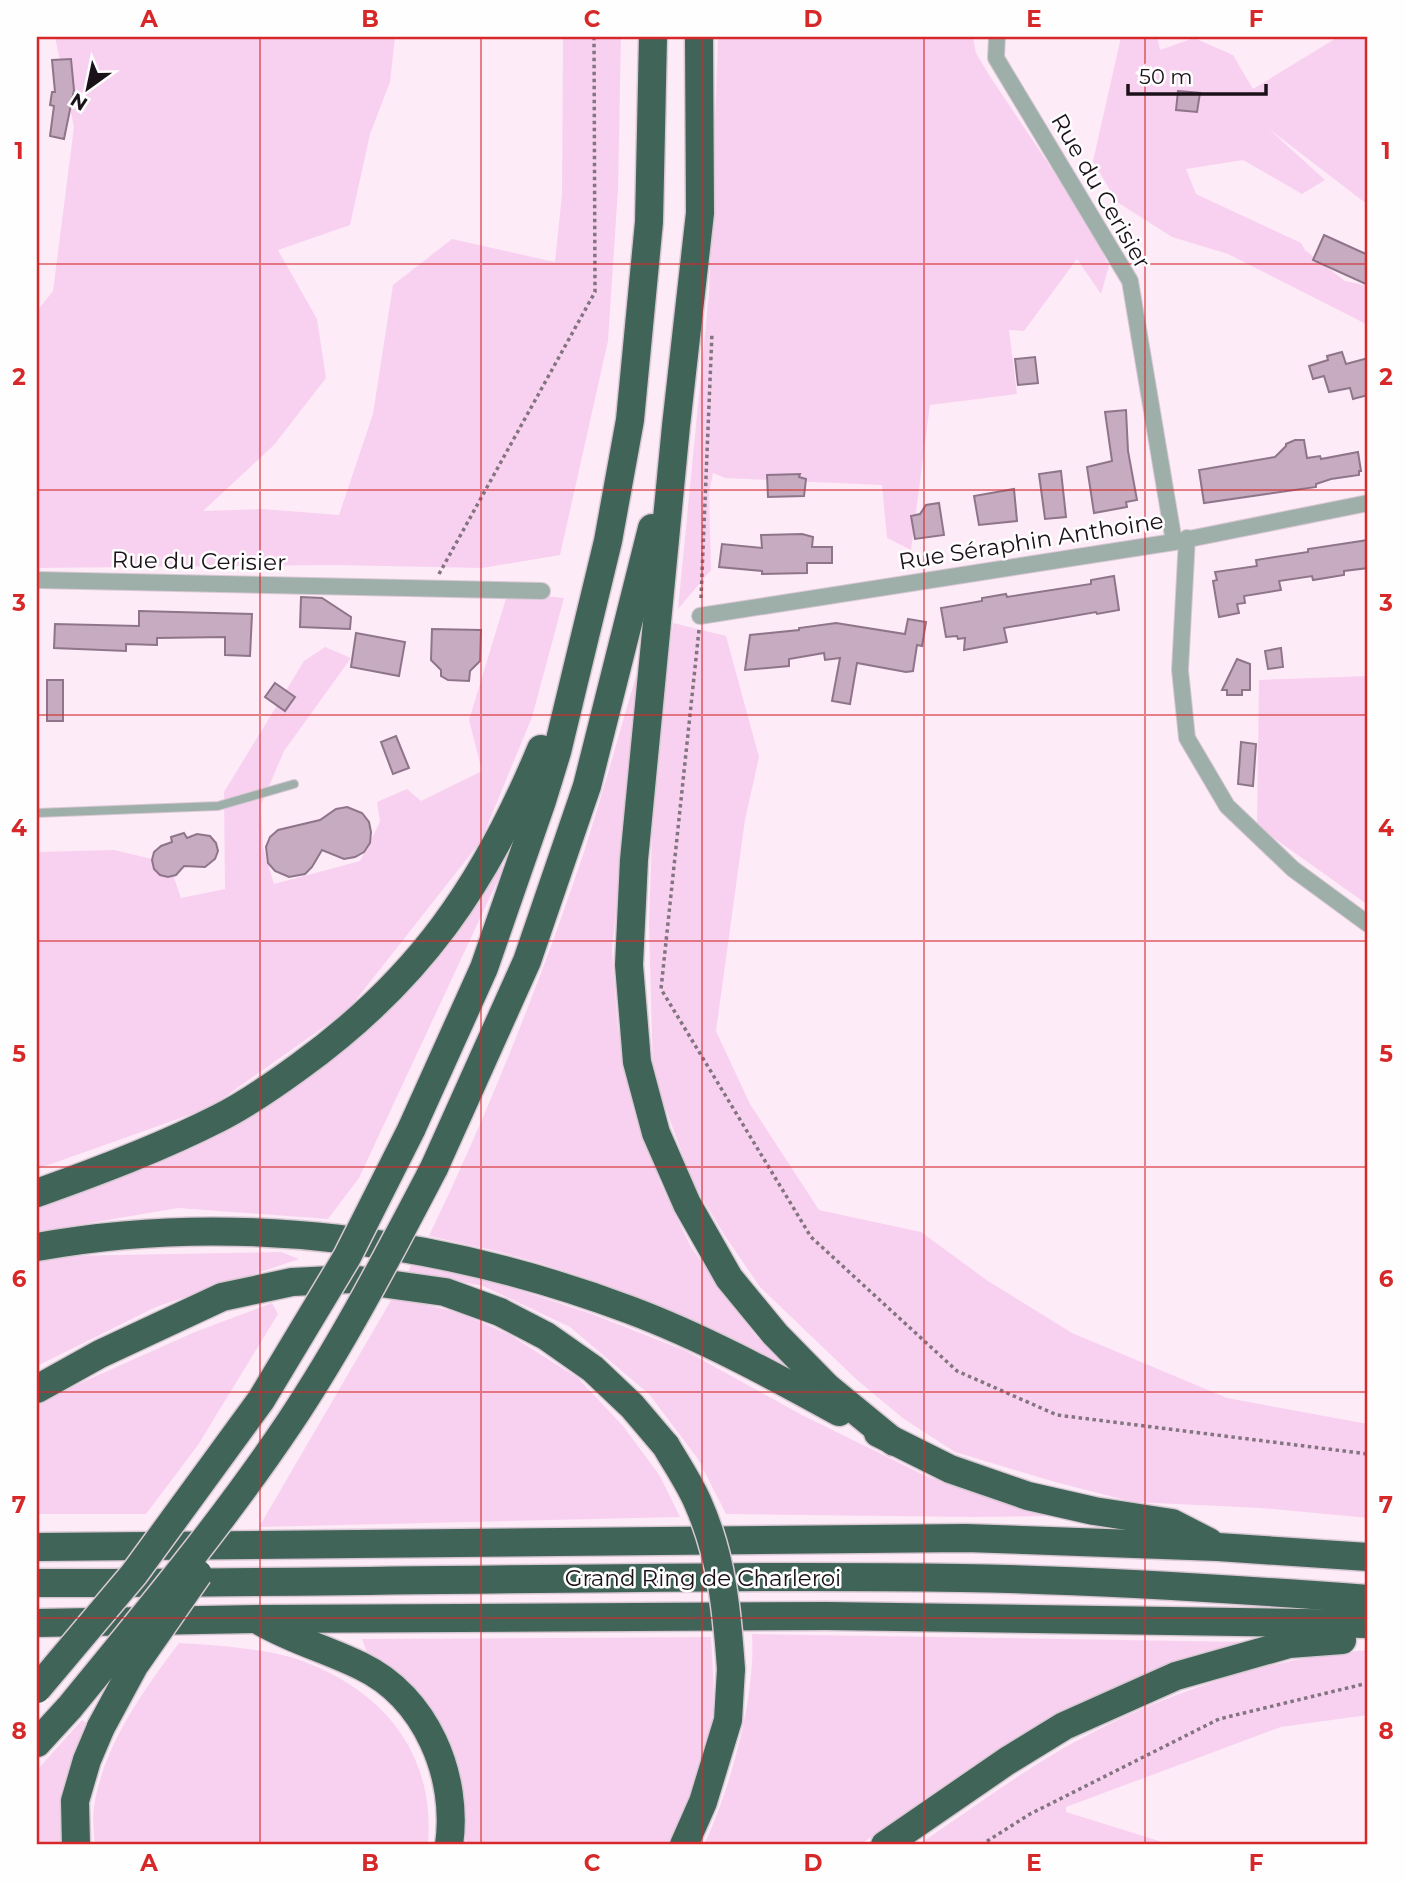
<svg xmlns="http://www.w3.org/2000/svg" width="1405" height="1882" viewBox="0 0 1405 1882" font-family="Montserrat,sans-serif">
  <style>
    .green { fill: #f9d1f0 }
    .building { fill: #c7abc1; stroke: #8f7589; stroke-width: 2 }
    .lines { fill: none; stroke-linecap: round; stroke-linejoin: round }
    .lane-casing { stroke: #d9c8d4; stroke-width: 10 }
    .street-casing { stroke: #d9c8d4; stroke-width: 18 }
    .highway-casing { stroke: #d9c8d4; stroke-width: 31 }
    .path { stroke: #82757f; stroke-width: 3.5; stroke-dasharray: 3.5 3.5; stroke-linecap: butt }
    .lane { stroke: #9eafa9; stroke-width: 8 }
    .street { stroke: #9eafa9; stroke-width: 16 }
    .highway { stroke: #416458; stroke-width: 28 }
    .highway-bridge-casing { stroke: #d9c8d4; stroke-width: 31; stroke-linecap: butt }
    .highway-bridge { stroke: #416458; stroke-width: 28 }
    .grid { fill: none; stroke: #d62828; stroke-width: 2; stroke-opacity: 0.55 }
    .labels { text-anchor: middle; stroke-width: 5; stroke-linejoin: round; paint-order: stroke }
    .street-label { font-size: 23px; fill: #1b1119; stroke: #fefefe }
    .neatline { fill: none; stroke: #d62828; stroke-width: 2.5 }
    .grid-label { font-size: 23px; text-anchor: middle; font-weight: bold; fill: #d62828 }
  </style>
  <rect width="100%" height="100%" fill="#fdebf8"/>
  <g class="green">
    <path d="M55,37h340l-5,45 -20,52 -20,91 -72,25 39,69 9,59 -52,67 -71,66 60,-2 76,6 34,-101 20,-129 59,-46 103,23 7,-68 1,-157h58l-3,152 -10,152 -48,214 -78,13 -149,-3 -296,3v-257l16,-20 21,-164z"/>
    <path d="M718,37h255l3,16 13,22 103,154 17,37 -8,28 -24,-35 -53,72 -15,-1 8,64 -87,11 -19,145 -24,-12 -5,-53 -157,-7 -12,-5 -4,20 2,77 -33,39 31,-316z"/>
    <path d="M1121,37h36l3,13 34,-12 39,17 20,34 85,-52h30v168l-99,-76 56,51 -23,14 -59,-34 -57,9 10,25 105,49 4,7 40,31 23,5v39l-140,-71 -56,-17 -55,-35 -24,-41z"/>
    <path d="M508,592l56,6 -32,119 -51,124 -133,169 -139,98 -172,61v-317l77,-2 55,13 12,35 44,-9 -1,-97 80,-131 21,-14 26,11 -67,93 -23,54 2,42 11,37 86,-23 20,-39 -3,-20 30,-13 14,12 61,-30 -13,-51z"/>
    <path d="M673,623l53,13 33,121 -14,63 -29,211 34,73 69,106 102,22 67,49 84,52 155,65 141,26v94l-107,-10 -128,-6 -78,-20 -100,-30 -51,-33 -47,-39 -97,-93 -35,-51 -32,-53 -40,-109 -4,-150 5,-150z"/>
    <path d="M643,653l-31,297 6,79 15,79 28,77 30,62 64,88 32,31 -2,2c-84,-48 -174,-85 -267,-111 -30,-9 -60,-14 -89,-21 60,-125 111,-253 155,-384 21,-66 39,-133 59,-199z"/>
    <path d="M1368,676v229l-111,-79 2,-146z"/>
    <path d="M498,863l6,4 -145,311 -31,41 -150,-11 -141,24v-30l133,-47 99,-49 115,-89 80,-100z"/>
    <path d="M281,1252l18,7 -143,48 -119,59v-105l22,-5z"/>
    <path d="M413,1261l84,22 95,31 94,37 116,64 122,60 66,23 57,15v3l-74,1 -247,-3 -28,-55 -49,-65 -79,-67 -87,-41 -75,-14z"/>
    <path d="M393,1297l67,16 50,22 68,43 45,48 37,50 20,41 -421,10z"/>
    <path d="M272,1303l6,11 -80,131 -52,69h-109v-108l21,-13 137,-61z"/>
    <path d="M752,1634l493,8 -124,42 -77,39 -76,46 -108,76h-156c26,-56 52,-148 48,-211z"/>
    <path d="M711,1637c2,34 5,69 -1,102 -7,34 -26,76 -41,106h-203l-2,-51 -11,-40 -15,-30 -69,-66 -7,-19z"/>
    <path d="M179,1643c38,2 96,6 131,21 79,32 125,94 118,181h-333c-1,-12 -3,-26 -1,-38 9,-61 49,-116 85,-164z"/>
    <path d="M1368,1650v65l-87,12 -215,80v5l106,33h-254c43,-29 85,-60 129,-87 93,-56 212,-100 321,-108z"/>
    <path d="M82,1720l8,5 -25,120h-28v-75z"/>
  </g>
  <g class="building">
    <path d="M71,59l3,31 -10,49 -14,-3 4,-30 -4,-1 2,-13h3l-3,-32z"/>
    <path d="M1178,91l22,2 -3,19 -21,-2z"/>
    <path d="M1324,235l44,20v30l-55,-25z"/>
    <path d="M1342,352l4,12 22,-6v37l-15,4 -3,-11 -21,4 -5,-16 -11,3 -4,-13 19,-6 -1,-4z"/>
    <path d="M1035,357l3,26 -20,2 -3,-26z"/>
    <path d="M1126,410l2,41 9,49 -11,2 1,5 -33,6 -7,-46 25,-6 -7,-49z"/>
    <path d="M1295,440h9l3,18 13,-2 1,3 37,-7 3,19h-2v4l-28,4 -15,5v3l-112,16 -5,-33 76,-13 11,-11v-2z"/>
    <path d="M1061,471l5,46 -21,2 -6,-45z"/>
    <path d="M800,474l-1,3 7,2 -2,17 -36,1 -1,-22z"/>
    <path d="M1014,489l3,32 -38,4 -5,-29z"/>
    <path d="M939,503l5,32 -29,4 -4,-23 9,-2 6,-9z"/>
    <path d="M802,534l11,3 -1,10h20v16h-25v10l-45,1v-3l-43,-4 3,-23 40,4 -1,-13z"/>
    <path d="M1368,540v28l-24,3v4l-31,5 -1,-4 -33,5 2,9 -37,6 1,7 -8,1 2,9 -20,4 -6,-36 4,-1 -2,-8 42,-6 -1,-6 52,-8v-3z"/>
    <path d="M1114,576l5,34 -22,4 -1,-2 -92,16 3,14 -43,8 1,-12 -7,1 -1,-3 -11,1 -5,-29 41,-7v-3l24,-4 1,3 84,-13v-4z"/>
    <path d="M301,597l21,1 29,19 -1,12 -50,-2z"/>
    <path d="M139,611l113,3 -2,42 -25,-1v-18l-68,1v7l-31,-1v7l-72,-3 1,-24 84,2z"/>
    <path d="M908,619l18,3 -4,24 -5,-1 -4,26 -7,1 -49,-9 -7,41 -18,-3 8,-43 -15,2 -1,-7 -35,6v7l-44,4 5,-35 49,-5v-2l37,-5 69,11z"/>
    <path d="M432,629l49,1 -1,31 -10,10 -1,10 -21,-1 -7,-4v-6l-10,-10z"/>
    <path d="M356,633l49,9 -6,34 -48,-9z"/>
    <path d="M1281,648l2,19 -15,2 -3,-18z"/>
    <path d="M1237,659l13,5v26h-8v5h-15v-5h-5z"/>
    <rect x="47" y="680" width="16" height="41"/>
    <path d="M275,683l20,14 -10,14 -20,-14z"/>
    <path d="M396,736l13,32 -16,6 -12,-32z"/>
    <path d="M1241,742l15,2 -3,42 -15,-2z"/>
    <path d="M347,807l15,6 7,9 2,10 -1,11 -6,9 -9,5 -11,2 -22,-9 -10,17 -7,7 -16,3 -14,-6 -7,-8 -2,-16 4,-10 8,-7 42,-10 16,-11z"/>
    <path d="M184,833l3,5 10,-4 13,2 6,7 2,8 -3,8 -10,8 -21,-1 -8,9 -8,2 -8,-2 -6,-6 -2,-9 2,-8 7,-6 11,-4 -1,-5z"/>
  </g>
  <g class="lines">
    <g class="lane-casing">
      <path id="lane" d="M37,813l181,-7 76,-22"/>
    </g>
    <g class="street-casing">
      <g id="street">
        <path d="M997,37l-1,21 134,223 44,261"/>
        <path d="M1187,538l-7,132 7,68 40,68 66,63 75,55"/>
        <path d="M37,580l505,11"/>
        <path d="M700,616l474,-74 194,-39"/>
      </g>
    </g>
    <g class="highway-casing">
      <g id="highway">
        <path d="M699,37l1,176 -24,213 -42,434 -5,105 8,97 19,71 31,71 42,74 46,56 52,53 67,55"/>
        <path d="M411,1130l73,-162 58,-167 15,-49 51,-211 22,-121 19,-198 4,-185"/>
        <path d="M434,1168l93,-207 60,-175 65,-258"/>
        <path d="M37,1193c62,-22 123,-45 182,-75 28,-14 55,-33 81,-52 119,-86 185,-182 241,-317"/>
        <path d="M37,1247c198,-36 406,-7 593,63 72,27 142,65 209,102"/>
        <path d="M37,1389l63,-35 122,-57 70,-15 59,-3 94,13 55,20 46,24 47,33 39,37 34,40"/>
        <path d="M878,1433l72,36 78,27 66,15 78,12 37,19"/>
        <path d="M37,1547l929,-9 252,9 150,10"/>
        <path d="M37,1583c308,1 616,-9 924,-5 135,2 272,11 407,21"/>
        <path d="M258,1620c33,20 69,29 103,46 65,31 98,110 88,179"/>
        <path d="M37,1623l219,-4 571,-3 541,8"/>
        <path d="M37,1743l33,-36"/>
        <path d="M76,1845l-1,-44 12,-41 14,-33"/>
        <path d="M684,1845l19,-43 25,-82 3,-51"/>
        <path d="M885,1845l122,-84 57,-35 112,-50 113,-32 53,-4"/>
      </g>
    </g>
    <g class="path">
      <path d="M439,574l156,-282 -1,-255"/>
      <path d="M701,598l11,-265"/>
      <path d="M699,630l-38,359 150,248 146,134 100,44 311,39"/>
      <path d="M981,1845l49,-31 189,-95 149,-36"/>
    </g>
    <use href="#lane" class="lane"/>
    <use href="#street" class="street"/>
    <use href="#highway" class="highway"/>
    <g class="highway-bridge-casing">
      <g id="highway-bridge">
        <path d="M666,1446c11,19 24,38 32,57 24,54 29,109 33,166"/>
        <path d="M37,1689l97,-115 127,-174 86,-143 64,-127"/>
        <path d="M70,1707c76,-93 153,-185 220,-285 54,-81 99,-168 144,-254"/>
        <path d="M101,1727l33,-61 64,-92"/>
      </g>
    </g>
    <use href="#highway-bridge" class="highway-bridge"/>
  </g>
  <path class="grid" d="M260,37v1808M481,37v1808M702,37v1808M924,37v1808M1145,37v1808M37,264h1331M37,490h1331M37,715h1331M37,941h1331M37,1167h1331M37,1392h1331M37,1618h1331"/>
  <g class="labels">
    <g class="street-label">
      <text transform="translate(1101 191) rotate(60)" y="8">Rue du Cerisier</text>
      <text transform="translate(1031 541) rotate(-9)" y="8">Rue Séraphin Anthoine</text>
      <text transform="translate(199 561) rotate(1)" y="8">Rue du Cerisier</text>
      <text x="703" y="1586">Grand Ring de Charleroi</text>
    </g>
  </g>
  <rect width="1405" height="1882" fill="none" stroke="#fefefe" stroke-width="77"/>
  <g transform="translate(88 88) rotate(213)" stroke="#fefefe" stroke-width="5" paint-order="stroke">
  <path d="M0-5L12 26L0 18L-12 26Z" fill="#1b1119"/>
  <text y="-10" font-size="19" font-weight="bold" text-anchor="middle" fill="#1b1119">N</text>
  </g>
  <path d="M1128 84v10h138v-10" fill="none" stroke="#1b1119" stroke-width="3.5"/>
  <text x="1139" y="84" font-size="21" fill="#1b1119" stroke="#fefefe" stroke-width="5" paint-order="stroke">50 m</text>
  <rect x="38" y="38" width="1328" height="1805" class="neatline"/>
  <g class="grid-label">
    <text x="149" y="27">A</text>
    <text x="370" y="27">B</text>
    <text x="592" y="27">C</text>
    <text x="813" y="27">D</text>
    <text x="1034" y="27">E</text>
    <text x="1256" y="27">F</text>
    <text x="19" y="159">1</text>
    <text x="1386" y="159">1</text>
    <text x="19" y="385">2</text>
    <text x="1386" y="385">2</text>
    <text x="19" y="611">3</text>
    <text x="1386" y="611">3</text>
    <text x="19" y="836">4</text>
    <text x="1386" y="836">4</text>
    <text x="19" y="1062">5</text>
    <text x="1386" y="1062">5</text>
    <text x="19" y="1287">6</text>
    <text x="1386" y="1287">6</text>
    <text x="19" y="1513">7</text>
    <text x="1386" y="1513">7</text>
    <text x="19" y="1739">8</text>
    <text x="1386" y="1739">8</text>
    <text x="149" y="1871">A</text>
    <text x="370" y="1871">B</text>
    <text x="592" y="1871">C</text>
    <text x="813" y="1871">D</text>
    <text x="1034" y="1871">E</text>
    <text x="1256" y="1871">F</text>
  </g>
</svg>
